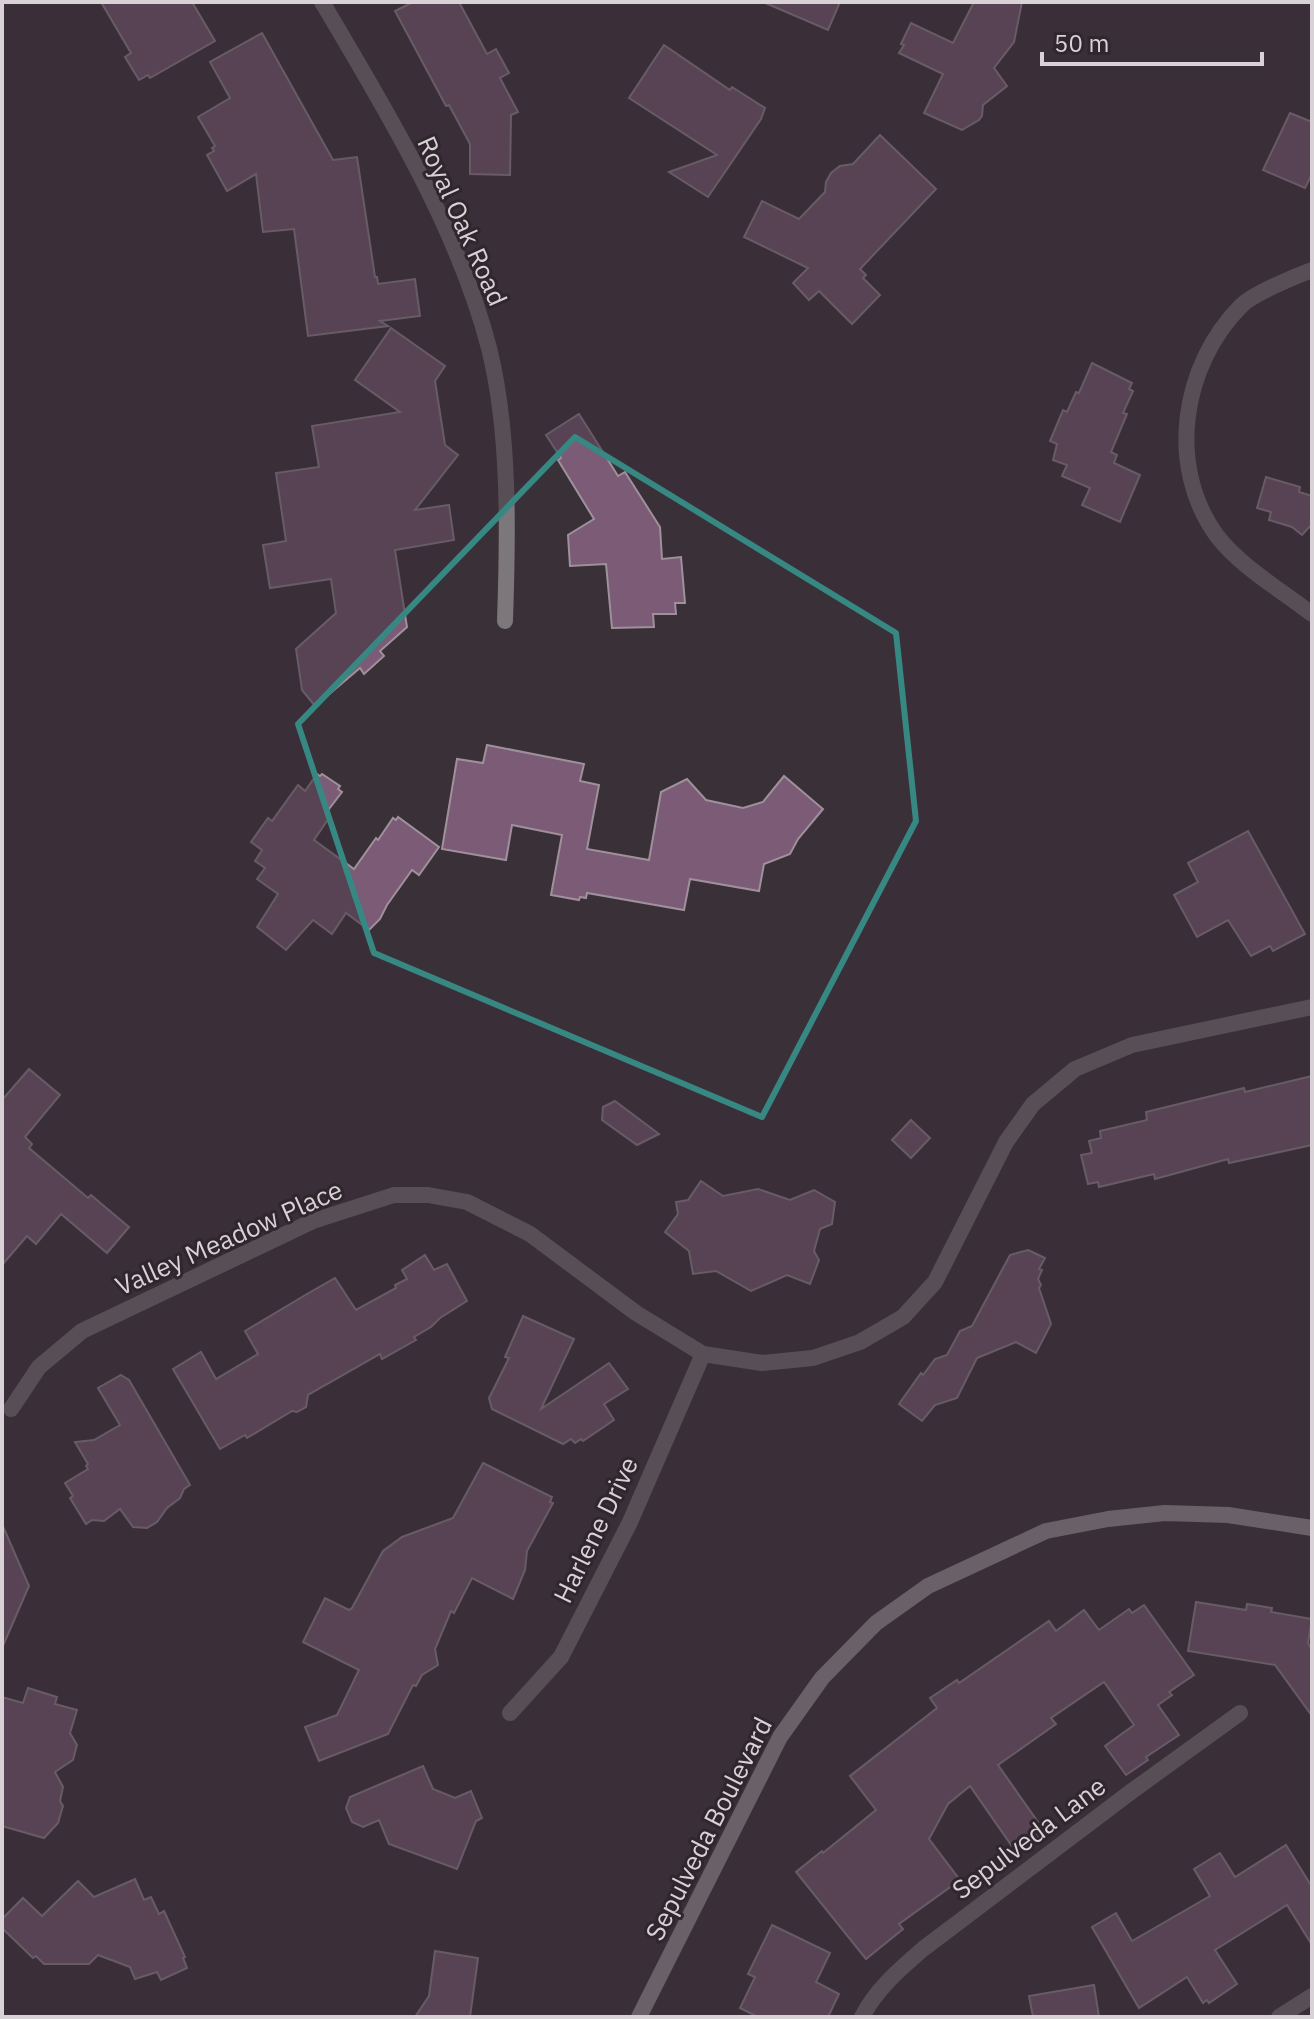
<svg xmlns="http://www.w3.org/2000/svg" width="1314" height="2019" viewBox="0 0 1314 2019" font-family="'IBM Plex Sans',sans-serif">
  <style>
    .building { fill: #7c5b76; stroke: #9e919b; stroke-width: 2 }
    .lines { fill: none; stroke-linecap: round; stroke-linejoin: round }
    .minor { stroke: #7c777b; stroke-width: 16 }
    .secondary { stroke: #a59ca3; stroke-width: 16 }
    .marked { fill: none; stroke: #378883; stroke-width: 6; stroke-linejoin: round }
    .labels { text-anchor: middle; stroke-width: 6; stroke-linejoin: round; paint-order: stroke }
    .street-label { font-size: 26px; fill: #d8d1d6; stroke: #30262e }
  </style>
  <rect width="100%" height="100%" fill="#3a3038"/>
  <g class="building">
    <path d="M101,2h91l23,39 -65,37 -2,-3 -9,5 -14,-23 6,-4z"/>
    <path d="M413,2h46l28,52 9,-5 13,24 -9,5 18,34 -7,3 -1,60 -40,-1v-30l-21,-39 -3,1 -51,-95z"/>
    <path d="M763,2h77l-12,28z"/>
    <path d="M974,2h48l-8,40 -20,26 13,18 -24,19 -1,11 -3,4 -17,10 -38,-17 19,-39 -44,-21 5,-8 -3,-1 10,-21 42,20z"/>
    <path d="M262,33l71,127 24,-3 18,120h2l1,7 37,-5 5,37 -40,5 8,5 -80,10 -14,-107 -31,3 -7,-58 -29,17 -20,-36 7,-4 -2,-3 3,-2 -17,-29 32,-19 -20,-36z"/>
    <path d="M664,45l66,45 2,-3 33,21 -4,11 -53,78 -39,-25 48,-17 -88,-57z"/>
    <path d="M1290,113l22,9v52l-7,14 -42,-18z"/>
    <path d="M880,135l56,54 -76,80 6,6 -3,3 17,17 -28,29 -33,-33 -10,9 -16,-17 15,-15 -64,-31 18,-36 37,18 26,-27 1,-10 5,-9 9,-7 13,-2z"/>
    <path d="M391,328l54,38 -10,15 10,64 13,10 -43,55 34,-5 5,35 -59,10 12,77 -27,24 4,5 -20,18 -4,-6 -45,38 -13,-16 -6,-41 40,-36 -5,-34 -61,9 -7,-43 23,-4 -10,-68 43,-6 -7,-41 88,-14 -45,-32z"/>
    <path d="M1092,363l40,20 -3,6 4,2 -10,22 4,1 -16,38 6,3 -3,8 26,12 -20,47 -38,-17 8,-17 -28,-12 5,-11 -14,-5 4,-16 -7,-3 13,-31 4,2 9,-20 3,1z"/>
    <path d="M579,414l39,62 7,-4 35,55 2,32 19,-2 4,46h-10l1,11h-23l1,13 -42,1 -6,-64 -36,2 -2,-31 26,-16 -36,-59 3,-2 -15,-23z"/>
    <path d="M1266,477l34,10 -1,5 13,4v28l-10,11 -10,-8 -23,-7 2,-8 -14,-4z"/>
    <path d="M487,745l97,19 -4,17 19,4 -12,64 62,11 12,-68 26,-13 19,21 37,8 20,-6 21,-26 39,33 -25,30 -8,15 -26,10 -5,27 -69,-12 -6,31 -97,-17 -1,5 -6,-1 -1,3 -28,-5 11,-60 -50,-10 -6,35 -64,-11 15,-90 26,4z"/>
    <path d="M317,774l3,2 2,-2 18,12 -2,3 4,3 -16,21 3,5 -15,22 40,29 22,-31 2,2 15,-22 3,2 2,-3 41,30 -20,28 -7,-5 -25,35 -7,14 -11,11 -23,-17 -14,21 -19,-14 -27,30 -29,-23 21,-33 -21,-15 8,-11 -10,-7 7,-11 -11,-8 17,-24 4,3 26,-36 7,6z"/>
    <path d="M1248,831l57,103 -32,17 -3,-5 -19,10 -23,-36 -31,17 -23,-42 24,-13 -10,-19z"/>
    <path d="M29,1069l31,26 -35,42 7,7 -3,4 59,50 3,-3 38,32 -22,26 -46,-39 -25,30 -9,-8 -25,29v-165z"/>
    <path d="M1312,1076v69l-83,18 -1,-4 -73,20 -1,-5 -55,13 -1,-5 -10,2 -7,-29 11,-2 -3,-12 12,-3 -1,-7 47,-11 -1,-8 98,-24 1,4z"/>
    <path d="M615,1101l44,33 -22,11 -35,-25 1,-13z"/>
    <path d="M911,1120l19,18 -19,20 -19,-18z"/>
    <path d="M701,1181l22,15 35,-7 32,11 24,-10 21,12 -3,22 -12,5 -6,22 5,9 -9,24 -23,-9 -36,16 -35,-20 -23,3 -4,-23 -24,-19 13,-18 -2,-12 12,-2z"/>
    <path d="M1028,1250l17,8 -6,11 3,1 -4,9 3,6 -2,3 12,36 -15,29 -20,-11 -39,16 -20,40 -22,7 -13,16 -23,-17 22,-31 2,2 12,-16 12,-4 13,-24 12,-5 38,-71z"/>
    <path d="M425,1255l9,15 13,-6 20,37 -27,17 -9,9 -17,10 2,3 -34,19 -2,-5 -72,41 -2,12 -9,5 -5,-1 -45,27 -2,-3 -25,14 -47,-80 28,-17 15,27 42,-25 -13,-23 62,-37 28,-16 21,32 40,-22 -1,-3 12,-6 -5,-9z"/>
    <path d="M523,1316l51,23 -33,70 68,-46 19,26 -24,15 10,16 -31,21 -2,-2 -6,4 -4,-4 -8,5 -71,-35 -3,-11 20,-40 -4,-1z"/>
    <path d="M121,1375l8,5 61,105 -6,4 -4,9 -13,10 -10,14 -10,6 -14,-1 -13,-18 -16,12 -12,-1 -6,4 -16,-26 3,-2 -8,-13 23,-14 -2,-3 2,-2 -13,-22 19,-2 26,-15 -22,-37z"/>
    <path d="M483,1463l69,34 -2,5 3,1 -26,48 -2,19 -12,29 -41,-21 -18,35 -3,-2 -16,38 3,16 -16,10 -6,11 -3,-1 -25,49 -69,27 -14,-34 32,-12 22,-45 -56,-28 22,-44 24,12 3,-2 31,-57 19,-14 51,-19z"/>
    <path d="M2,1524l27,62 -27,62z"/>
    <path d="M1196,1602l50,8 1,-6 25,4 -1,4 41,7 -4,24 4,7v66l-37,-51 -87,-14z"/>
    <path d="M1144,1605l50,70 -25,17 3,3 -14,10 21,30 -33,22 2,3 -22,15 -21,-29 29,-21 -30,-43 -53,36 5,6 -58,41 47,67 -29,20 -46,-66 -22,18 -19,35 31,41 -61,44 4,5 -37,30 -70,-87 26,-21 1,2 53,-43 -26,-34 87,-68 -7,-10 27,-18 2,3 90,-62 7,10 28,-21 15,20 30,-21 3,4z"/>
    <path d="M28,1688l29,9 -2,7 22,6 -7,23 7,12 -4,15 -18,12 8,15 -3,14 3,5 -5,17 -14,15 -42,-12v-129l21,6z"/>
    <path d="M423,1766l10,23 22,9 16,-7 11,27 -6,3 -19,48 -68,-25 -10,-24 -16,7 -11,-5 -6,-14 4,-11z"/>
    <path d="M1286,1845l26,42v58l-25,-40 -72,45 22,34 -28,19 -2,-3 -4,3 -16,-26 -48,31 -47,-81 24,-14 16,28 78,-45 -16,-27 26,-16 15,24z"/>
    <path d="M135,1879l9,21 7,-3 8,17 5,-3 21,46 -2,1 4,10 -26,12 -4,-8 -22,7 -5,-12 -32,-12 -9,9h-45l-8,-8 -3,2 -31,-30v-9l21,-21 19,18 36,-35 16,16z"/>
    <path d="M772,1925l58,28 -14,29 23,12 -11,23h-70l-18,-9 15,-31 -7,-3z"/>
    <path d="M435,1951l43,7 -8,59h-55l14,-21z"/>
    <path d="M1094,1985l5,32h-66l-4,-21z"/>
  </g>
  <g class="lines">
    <g class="minor">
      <path d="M322,2c63,106 136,226 167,346 21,84 19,186 16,273"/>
      <path d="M1312,270c-16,6 -60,24 -71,36 -59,59 -75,160 -24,230 24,31 64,54 95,78"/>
      <path d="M11,1409l28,-42 43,-36 231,-110 81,-26h34l39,7 63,32 106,79 67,41 59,9 51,-5 47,-16 43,-25 32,-35 71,-140 27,-38 42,-35 57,-24 180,-38"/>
      <path d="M510,1713l51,-56 69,-135 73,-168"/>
      <path d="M862,2017c14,-28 38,-48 61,-68l209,-158 108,-78"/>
      <path d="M1279,2017l33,-21"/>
    </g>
    <path class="secondary" d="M639,2017l141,-280 42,-59 54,-55 52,-37 118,-55 62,-12 57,-6 63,2 84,13"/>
  </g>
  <path d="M0 0H1314V2019H0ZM575,437l321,196 20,188 -154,296 -388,-164 -76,-229z" fill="#3a3038" fill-opacity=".55" fill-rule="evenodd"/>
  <path class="marked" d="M575,437l321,196 20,188 -154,296 -388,-164 -76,-229z"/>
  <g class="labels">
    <g class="street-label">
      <text transform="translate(462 221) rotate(66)" y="9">Royal Oak Road</text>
      <text transform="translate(229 1238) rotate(-24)" y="9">Valley Meadow Place</text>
      <text transform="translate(596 1530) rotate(-64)" y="9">Harlene Drive</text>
      <text transform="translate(709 1829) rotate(-63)" y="9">Sepulveda Boulevard</text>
      <text transform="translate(1029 1838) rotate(-37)" y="9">Sepulveda Lane</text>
    </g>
  </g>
  <rect width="1314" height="2019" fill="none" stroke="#d8d1d6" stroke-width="8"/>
  <path d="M1042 52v12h220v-12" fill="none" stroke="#d8d1d6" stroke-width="4"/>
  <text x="1054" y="52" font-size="24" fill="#d8d1d6" stroke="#30262e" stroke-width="6" paint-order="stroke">50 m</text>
</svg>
